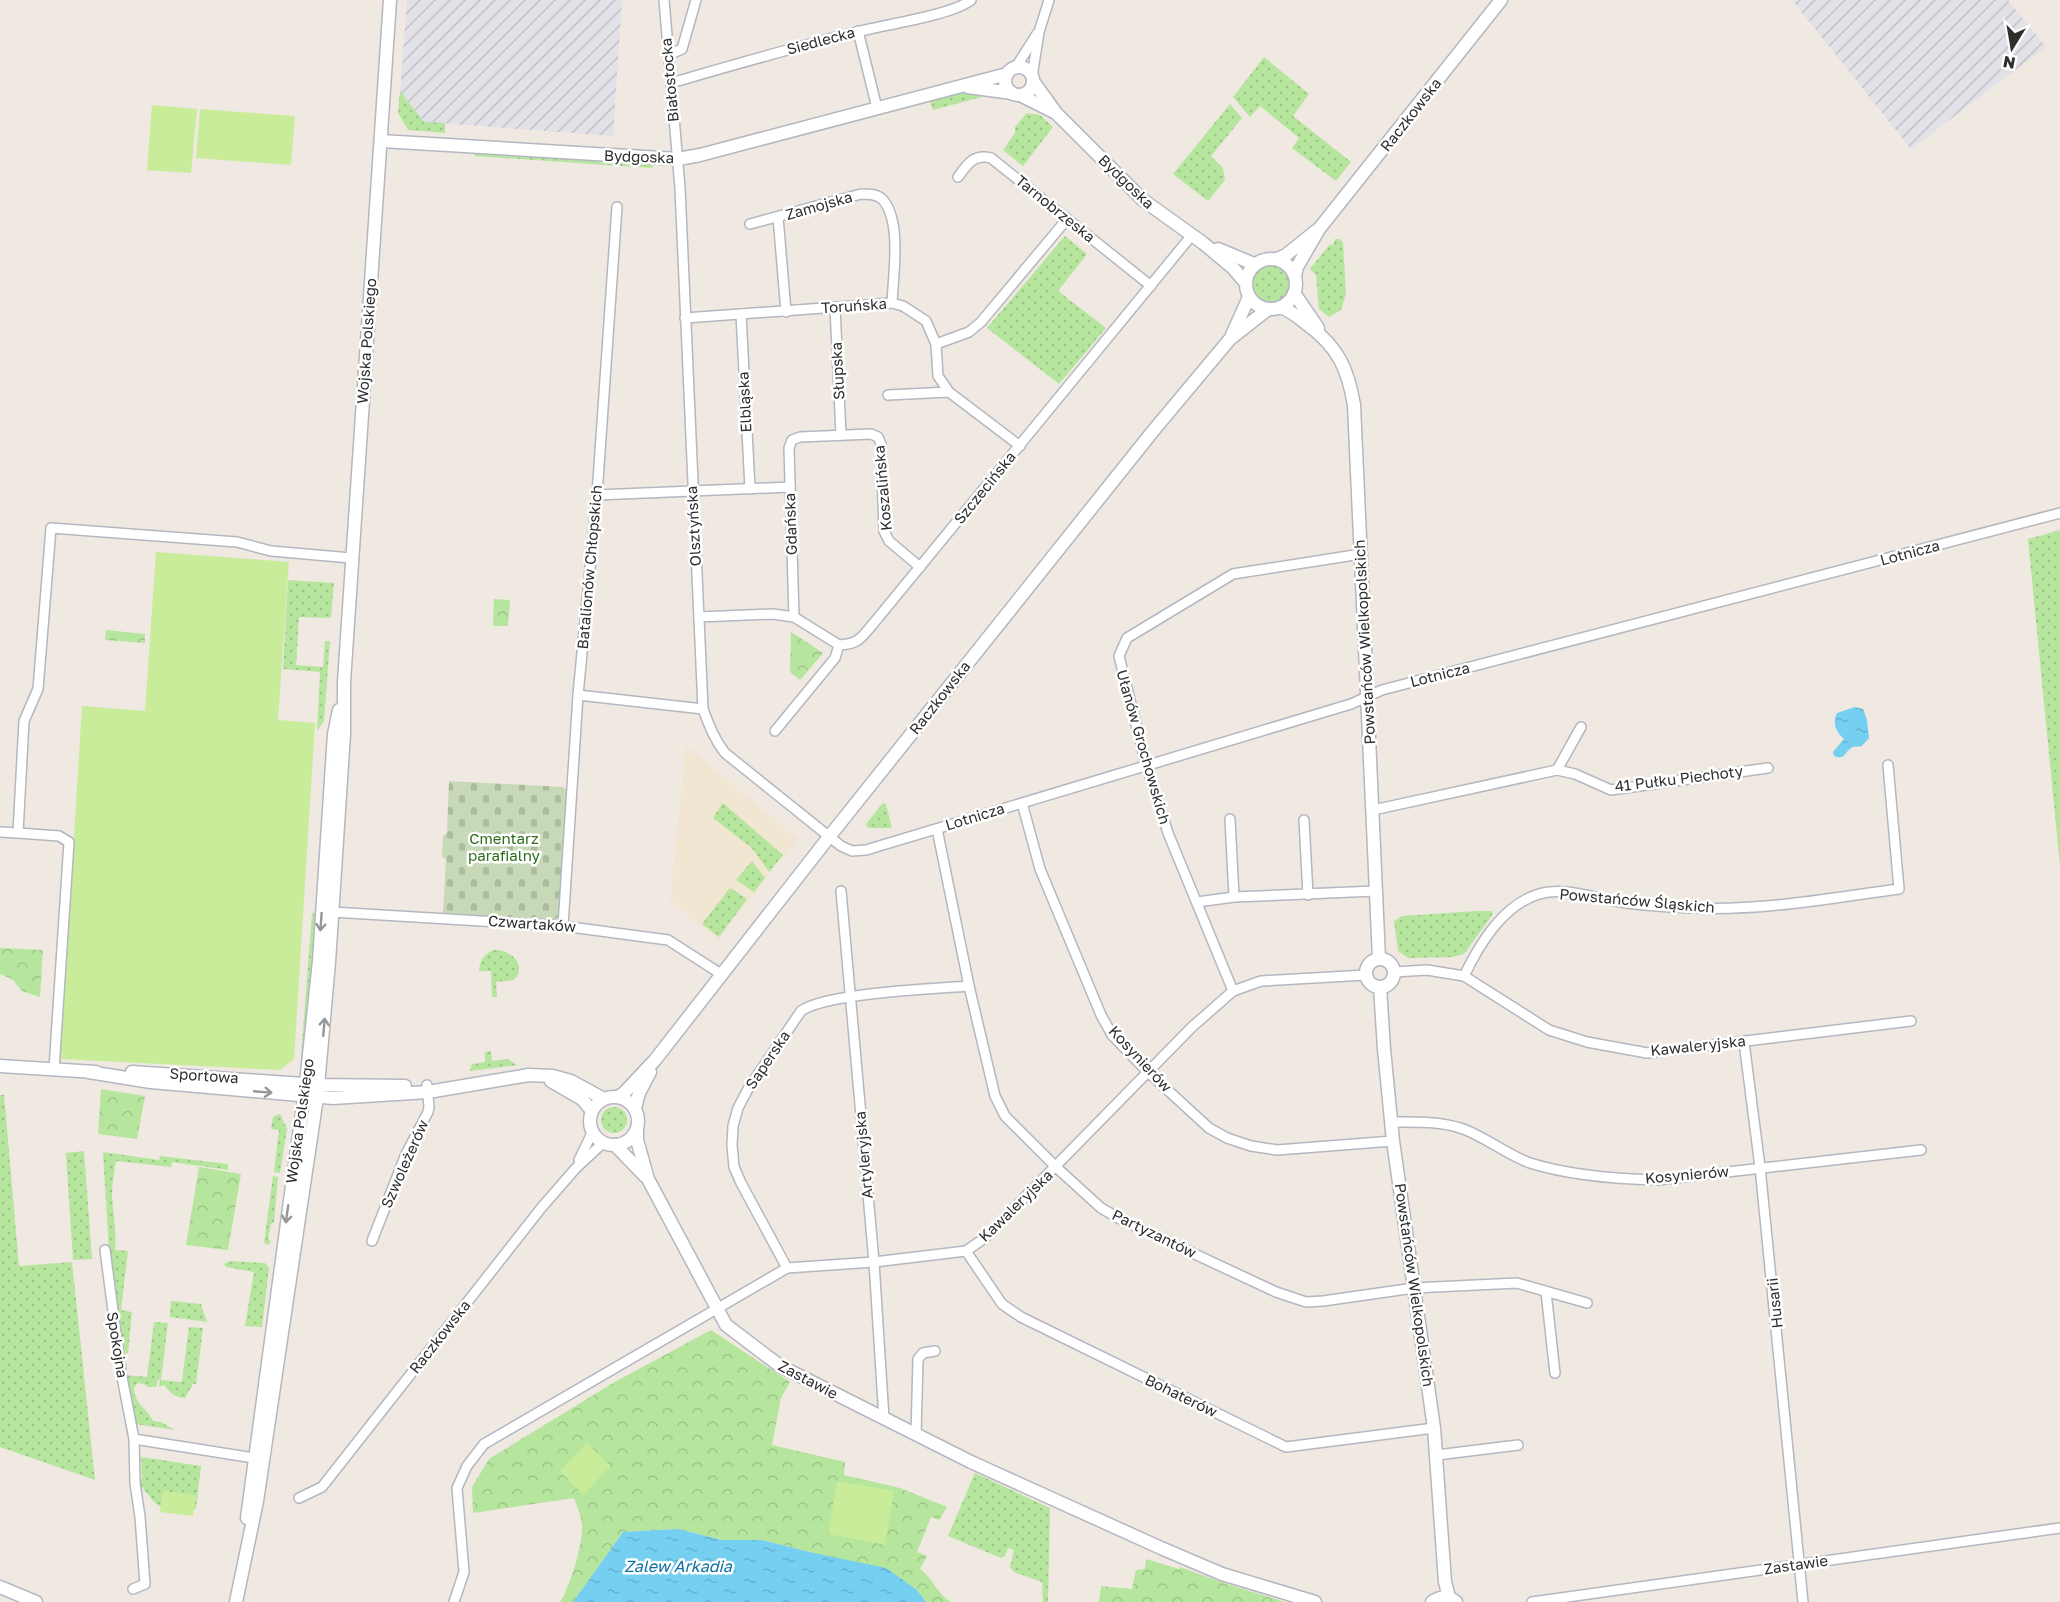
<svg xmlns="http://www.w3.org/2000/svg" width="2060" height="1602" viewBox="0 0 2060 1602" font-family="'Golos Text',sans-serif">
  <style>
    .industrial { fill: url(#industrial-furrows) }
    .education { fill: #f0e6d1 }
    .grass { fill: url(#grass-dots) }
    .forest { fill: url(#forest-crowns) }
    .cemetery { fill: url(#cemetery-stones) }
    .pitch { fill: #c9ec9a }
    .water { fill: url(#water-ripples) }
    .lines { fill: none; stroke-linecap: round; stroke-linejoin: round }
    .street-casing { stroke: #b4b7c1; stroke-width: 12 }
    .secondary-casing { stroke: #b4b7c1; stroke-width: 15 }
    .street { stroke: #fff; stroke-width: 9 }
    .secondary { stroke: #fff; stroke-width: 12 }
    .oneway { stroke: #969696 }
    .labels { text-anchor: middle; stroke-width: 5; stroke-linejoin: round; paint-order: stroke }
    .street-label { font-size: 15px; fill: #2e2e2e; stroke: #fff }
    .park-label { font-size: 15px; fill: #2c6e1b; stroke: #fff }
    .water-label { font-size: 16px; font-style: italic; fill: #0d6fa3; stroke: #fff }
  </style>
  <defs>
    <pattern id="industrial-furrows" width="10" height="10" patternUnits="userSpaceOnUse" patternTransform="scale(1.5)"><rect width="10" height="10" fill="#e3e1e8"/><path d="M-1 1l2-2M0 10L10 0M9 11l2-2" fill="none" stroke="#c3c1c7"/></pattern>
    <pattern id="grass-dots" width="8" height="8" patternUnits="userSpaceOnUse" patternTransform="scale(1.5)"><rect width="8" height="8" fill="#b6e59e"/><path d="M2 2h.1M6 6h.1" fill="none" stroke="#9dc588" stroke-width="1.8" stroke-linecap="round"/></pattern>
    <pattern id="forest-crowns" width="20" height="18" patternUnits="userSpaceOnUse" patternTransform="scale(1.5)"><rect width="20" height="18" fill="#b6e59e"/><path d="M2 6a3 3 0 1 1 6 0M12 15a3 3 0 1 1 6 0" fill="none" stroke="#9dc588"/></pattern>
    <pattern id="cemetery-stones" width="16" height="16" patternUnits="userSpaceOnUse" patternTransform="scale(1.5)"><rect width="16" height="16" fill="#c8d9b8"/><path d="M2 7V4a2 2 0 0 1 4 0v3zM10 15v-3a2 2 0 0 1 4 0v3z" fill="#acbb9e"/></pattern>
    <pattern id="water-ripples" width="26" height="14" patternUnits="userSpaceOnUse" patternTransform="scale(1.5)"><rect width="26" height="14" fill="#75cff0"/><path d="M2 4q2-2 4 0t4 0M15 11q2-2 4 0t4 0" fill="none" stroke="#66b2ce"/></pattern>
  </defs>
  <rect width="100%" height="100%" fill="#efe9e1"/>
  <g class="industrial">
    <path d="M407,0h215l-9,136 -189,-14 -24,-29z"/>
    <path d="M1792,0h216l38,47 -135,102z"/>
  </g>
  <path class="education" d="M686,745l112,94 -80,100 -48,-38z"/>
  <g class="grass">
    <path d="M1264,57l45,37 -16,22 58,46 -15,19 -44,-33 7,-10 -39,-32 -10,11 -17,-20z"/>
    <path d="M400,91l24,31 21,1v10l-37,-3 -10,-17z"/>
    <path d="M985,91l-3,6 -49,13 -3,-9 26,-7z"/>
    <path d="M1230,104l12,14 -31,38 12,12 2,12 -17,21 -35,-27z"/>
    <path d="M1027,113l13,2 13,12 -30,39 -20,-16 12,-17v-6z"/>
    <path d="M476,153l178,12 -2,3 -178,-12z"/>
    <path d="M1065,236l22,18 -29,37 48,37 -47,56 -72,-56z"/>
    <path d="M1335,239h5l3,4 3,50 -5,17 -12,7 -10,-8 -3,-34 -6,-6 20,-25 3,2z"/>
    <circle cx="1271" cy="284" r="25"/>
    <path d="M2060,530v336l-32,-327z"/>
    <path d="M288,580l46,3 -3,35 -32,-1 -3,48 27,2 2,-26h5l-6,80 -7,10 3,-59 -37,-3z"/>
    <path d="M723,803l60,52 -14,17 -17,-24 -39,-30z"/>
    <path d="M883,803l3,1 6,24h-24l-2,-4z"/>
    <path d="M752,861l13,17 -11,14 -18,-12z"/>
    <path d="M730,888l17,11 -28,38 -17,-13z"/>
    <path d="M1476,911h16l1,3 -29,40 -11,3 -45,1 -10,-7 -4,-30 8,-5z"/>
    <path d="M312,913h5l-12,145 -4,-1z"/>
    <path d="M494,950c17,-1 34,16 20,30l-18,2 1,15h-5l-1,-26h-12c1,-11 5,-17 15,-21z"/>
    <path d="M491,1051l1,10 16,-2 9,6 -47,6 2,-7 13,-2v-10z"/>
    <path d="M0,1095h4l15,171 53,-4 23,218 -95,-33z"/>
    <circle cx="614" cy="1120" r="13"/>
    <path d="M280,1114l7,15 -7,44 -6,-1 5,-42 -8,-1 2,-12z"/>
    <path d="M84,1151l8,108 -19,1 -7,-107z"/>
    <path d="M103,1152l56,8 1,-4 68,8v6l-56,-8 -1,5 -55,-6c-2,11 -4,23 -4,34 1,19 5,36 3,55l13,1 -7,59 11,2 -4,41h-2l-3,10 -13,-96z"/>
    <path d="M273,1176l5,1 -4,45 -3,2 -3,16 3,1 -2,4 -5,-2z"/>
    <path d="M229,1261l36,2 4,5 -7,59 -17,-1 9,-54 -28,-5 -2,-3z"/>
    <path d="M171,1301l30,3 6,18 -37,-5z"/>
    <path d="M154,1322l14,1 -7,57 21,2 7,-55 14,1 -7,56h-3l-8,14c-11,-1 -15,-5 -21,-13l-5,2 1,-7h-2l-2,7h-8l-4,-3 -6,-1 -4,5c0,16 14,21 19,33l8,1 14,8 -40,-6 -4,-32 -5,-11 -2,-15 3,-3 -1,12 21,2z"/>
    <path d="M141,1457l60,9 -5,43 -2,1 2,-14 -33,-5 -2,16 -5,-3 -17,-20 3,-7z"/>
    <path d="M975,1473l75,35 -2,94h-5l-1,-20 -28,-10 -4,-5 4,-17 -6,-2 -3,8 -4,2 -53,-22z"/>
  </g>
  <g class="forest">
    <path d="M494,599l16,1 -2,26h-15z"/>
    <path d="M106,630l39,4v9l-40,-3z"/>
    <path d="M791,632l32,21 -23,27 -10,-8z"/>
    <path d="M0,948l43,2 -3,47 -18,-6 -10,-12 -12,-5z"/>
    <path d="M101,1089l44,7 -8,43 -39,-5z"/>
    <path d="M199,1167l42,7 -13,76 -42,-5z"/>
    <path d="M711,1330l79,52 -9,16 -9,47 73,17 -1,13 56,13 47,19 -8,13 -8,-3 -14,35 10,4 -7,13c13,9 17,25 31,33h-25l-9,-12 -103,-37 -52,-13h-40l-44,-11 -55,3 -50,70h-13c10,-14 23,-59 22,-76 0,-9 -5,-19 -8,-28l-101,15 -1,-26 17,-28 124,-76z"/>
    <path d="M1146,1559l33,10 1,-2 44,16 61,19h-186l2,-16 31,3 4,-19 9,-1z"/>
  </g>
  <path class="cemetery" d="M449,781l114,6 5,5 -8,124 -6,4 -111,-7 3,-53 -4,-4 1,-20 4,-3z"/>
  <g class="pitch">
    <path d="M152,105l45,4 -6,64 -44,-3z"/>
    <path d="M200,109l95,7 -4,49 -95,-7z"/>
    <path d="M156,552l133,10 -11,158 37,3 -21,336 -14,11 -220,-11 22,-353 63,5z"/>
    <path d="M587,1443l24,23 -28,29 -23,-24z"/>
    <path d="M837,1481l57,10 -9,54 -57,-11z"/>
    <path d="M163,1491l33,4 -3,21 -33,-4z"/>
  </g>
  <g class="water">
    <path d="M1855,707l8,2 4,11 2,18 -7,8c-2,1 -6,0 -9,1 -8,3 -7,14 -19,9l-1,-4 11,-13c-8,-7 -12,-16 -7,-26z"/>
    <path d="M678,1529l44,11h40l52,13 72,15 31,22 9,12h-353l50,-70z"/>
  </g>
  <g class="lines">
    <g class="street-casing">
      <g id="street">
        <path d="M664,0l16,188 23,521c6,16 11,30 22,44l116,93 11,5 14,-1 485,-146 31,-14 678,-177"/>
        <path d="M858,31l19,77"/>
        <path d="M668,55l14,-6 14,-49"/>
        <path d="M1016,67l21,-33"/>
        <path d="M1032,77l7,-45 10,-32"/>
        <path d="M671,83c62,-18 123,-36 186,-51 26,-7 96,-17 114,-32"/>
        <path d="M958,177c10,-14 16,-23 33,-19l160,128"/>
        <path d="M778,217l8,95"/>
        <path d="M750,224l111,-30c8,0 17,0 22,6 19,22 10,76 9,103"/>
        <path d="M835,307l6,128"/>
        <path d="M741,314l9,175"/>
        <path d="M685,318l207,-15 11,3 23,15 10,23 2,32 11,16 71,54"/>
        <path d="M936,344l33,-12 12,-10 86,-103"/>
        <path d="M888,395l61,-3"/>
        <path d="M597,495l193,-8"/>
        <path d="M699,617l74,-3 21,3 45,28"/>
        <path d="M794,617l-5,-169 3,-8 8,-3 71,-3 7,3 3,7 3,87 5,10 31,26"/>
        <path d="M578,695l125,14"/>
        <path d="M775,731l60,-73 4,-13c20,-1 22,-7 34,-21l319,-389"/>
        <path d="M1557,770l24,-43"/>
        <path d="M1022,803l18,66 61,146 11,20 36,37 61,56 18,10 24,8 26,4 116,-9"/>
        <path d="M1373,810l184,-40 18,4 36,16 157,-22"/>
        <path d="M1230,819l4,78"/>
        <path d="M1304,820l4,75"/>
        <path d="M937,829l32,157 26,110 10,20 51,51 45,41 21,12 154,72 30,10 17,-1 91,-13 103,-5 70,20"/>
        <path d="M0,832l18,1 6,-112 14,-32 13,-161 186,14 34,9 80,7"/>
        <path d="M18,833l41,3 10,6 -15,227"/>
        <path d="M841,891l33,371 10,157"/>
        <path d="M1197,902l37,-5 141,-6"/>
        <path d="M332,912l231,14 105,14 53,34"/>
        <path d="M563,926l15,-231 19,-200 20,-288"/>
        <path d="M1394,972l33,-2 37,6 85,54 38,12 60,11 264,-32"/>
        <path d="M1464,976c16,-33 39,-71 75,-82 26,-8 57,5 82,8 24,4 49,5 73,6 69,3 136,-10 205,-19l-11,-124"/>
        <path d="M1233,991l-65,-158 -22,-69 -27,-108 8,-18 106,-64 128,-20"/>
        <path d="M1744,1042l16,125 43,435"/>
        <path d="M1391,1122c23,0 47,-1 69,6 23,7 45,26 70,35 38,12 87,16 127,17l264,-30"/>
        <path d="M579,1160l14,-29"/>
        <path d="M372,1241l34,-87 22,-42 1,-5 -2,-22"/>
        <path d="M105,1250l16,122 13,67 1,44 5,34 5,67 -12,5"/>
        <path d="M966,1251l36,53 19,13 265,130 148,-19"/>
        <path d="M787,1268l-46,-85 -7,-16 -2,-22 1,-19 5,-18 10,-19 53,-78c25,-18 132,-22 168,-25"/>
        <path d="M1546,1292l9,81"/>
        <path d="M916,1435l2,-76 5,-6 12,-2"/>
        <path d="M134,1439l120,19"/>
        <path d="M1437,1455l81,-10"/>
        <path d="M299,1498l23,-11 220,-280 34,-39 28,-26"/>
        <path d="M454,1602l10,-30 -7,-84 10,-22 17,-22 303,-176 87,-6 92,-11 20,-14 206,-210 41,-36 28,-10 105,-6"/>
        <path d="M1532,1602l528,-74"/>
      </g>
    </g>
    <g class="secondary-casing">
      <g id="secondary">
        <circle cx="1019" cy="81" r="14"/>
        <path d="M1033,81l23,32 87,87 60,43 30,25 12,14"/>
        <path d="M968,87l44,6"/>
        <path d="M1020,95l36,18"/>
        <path d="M381,141l297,18 22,-4 307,-81"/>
        <path d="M1218,249l36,15"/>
        <circle cx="1271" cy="284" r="25"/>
        <path d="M1277,259l9,-4 30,-24"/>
        <path d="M1295,276l2,-9 22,-38 182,-229"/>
        <path d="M1294,293l24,35"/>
        <path d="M1280,307c12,4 19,11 28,18 30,22 40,44 46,80l25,554"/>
        <path d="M1232,335l17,-38"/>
        <circle cx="1380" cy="973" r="14"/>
        <path d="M1380,987l4,62 9,92 41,287 11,154 4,15"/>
        <path d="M0,1066l96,6"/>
        <path d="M89,1072l62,10 182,16 95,-6 101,-17 24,1 18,5 33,18"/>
        <path d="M132,1072l186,13 87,1"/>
        <path d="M551,1081l31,18 10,12"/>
        <circle cx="614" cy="1121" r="24"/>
        <path d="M618,1097l6,-4 31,-33 174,-223 324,-406 77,-92 38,-30"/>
        <path d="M635,1108l4,-15 11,-21"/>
        <path d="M637,1130v10l11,39 78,146 54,41 191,96 190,86 61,26 93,28"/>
        <path d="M615,1145l30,31"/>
        <path d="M247,1518l59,-435 13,-122 15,-227 5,-24"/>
        <path d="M0,1587l36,15"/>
        <path d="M236,1602l21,-101 60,-404 12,-135 15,-228v-52l46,-682"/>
        <path d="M1432,1602c8,-6 17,-6 24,0"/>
      </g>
    </g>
    <use href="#street" class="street"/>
    <use href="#secondary" class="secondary"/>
  </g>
  <defs><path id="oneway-shaft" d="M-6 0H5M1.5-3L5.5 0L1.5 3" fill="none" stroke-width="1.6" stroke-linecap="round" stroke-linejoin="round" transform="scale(1.5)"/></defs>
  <g class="oneway">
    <use href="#oneway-shaft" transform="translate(321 922) rotate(94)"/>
    <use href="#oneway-shaft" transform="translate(324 1027) rotate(-85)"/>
    <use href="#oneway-shaft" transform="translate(263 1092) rotate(5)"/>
    <use href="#oneway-shaft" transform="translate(287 1214) rotate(98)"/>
  </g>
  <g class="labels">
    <g class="street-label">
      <text transform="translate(821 41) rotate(-15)" y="5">Siedlecka</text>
      <text transform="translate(670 80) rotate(-95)" y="5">Białostocka</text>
      <text transform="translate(1411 115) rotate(-52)" y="5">Raczkowska</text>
      <text transform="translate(639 157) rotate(2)" y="5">Bydgoska</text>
      <text transform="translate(1126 182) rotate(44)" y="5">Bydgoska</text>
      <text transform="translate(819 206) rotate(-16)" y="5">Zamojska</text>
      <text transform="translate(1055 209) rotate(39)" y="5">Tarnobrzeska</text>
      <text transform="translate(854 306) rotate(-4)" y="5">Toruńska</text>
      <text transform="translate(367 341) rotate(-86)" y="5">Wojska Polskiego</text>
      <text transform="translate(838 371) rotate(-93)" y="5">Słupska</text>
      <text transform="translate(745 402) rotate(-93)" y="5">Elbląska</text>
      <text transform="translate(883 488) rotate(-95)" y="5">Koszalińska</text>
      <text transform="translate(985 488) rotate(-51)" y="5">Szczecińska</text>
      <text transform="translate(791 524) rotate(-92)" y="5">Gdańska</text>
      <text transform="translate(694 526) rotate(-93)" y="5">Olsztyńska</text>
      <text transform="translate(1910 553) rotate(-15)" y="5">Lotnicza</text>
      <text transform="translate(590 567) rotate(-85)" y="5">Batalionów Chłopskich</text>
      <text transform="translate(1365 642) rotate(-93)" y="5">Powstańców Wielkopolskich</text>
      <text transform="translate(1440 675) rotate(-14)" y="5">Lotnicza</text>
      <text transform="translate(940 698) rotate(-52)" y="5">Raczkowska</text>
      <text transform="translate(1143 747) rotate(74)" y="5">Ułanów Grochowskich</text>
      <text transform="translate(1679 779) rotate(-7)" y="5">41 Pułku Piechoty</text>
      <text transform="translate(975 817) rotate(-17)" y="5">Lotnicza</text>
      <text transform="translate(1637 901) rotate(5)" y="5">Powstańców Śląskich</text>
      <text transform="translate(532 924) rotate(4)" y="5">Czwartaków</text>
      <text transform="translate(1698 1046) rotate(-6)" y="5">Kawaleryjska</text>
      <text transform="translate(1140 1059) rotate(47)" y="5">Kosynierów</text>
      <text transform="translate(768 1060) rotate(-56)" y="5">Saperska</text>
      <text transform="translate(204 1076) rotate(4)" y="5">Sportowa</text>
      <text transform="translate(300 1121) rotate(-82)" y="5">Wojska Polskiego</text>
      <text transform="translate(864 1155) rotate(-95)" y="5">Artyleryjska</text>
      <text transform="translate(405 1164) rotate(-66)" y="5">Szwoleżerów</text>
      <text transform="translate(1687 1175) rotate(-5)" y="5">Kosynierów</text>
      <text transform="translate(1016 1206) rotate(-44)" y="5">Kawaleryjska</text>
      <text transform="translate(1154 1234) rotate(26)" y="5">Partyzantów</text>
      <text transform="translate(1414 1285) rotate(82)" y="5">Powstańców Wielkopolskich</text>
      <text transform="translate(1775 1303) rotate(-96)" y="5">Husarii</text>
      <text transform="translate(440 1337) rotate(-52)" y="5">Raczkowska</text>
      <text transform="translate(117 1345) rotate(81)" y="5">Spokojna</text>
      <text transform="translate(808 1380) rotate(28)" y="5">Zastawie</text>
      <text transform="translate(1181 1396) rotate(26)" y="5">Bohaterów</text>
      <text transform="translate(1796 1565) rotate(-8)" y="5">Zastawie</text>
    </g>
    <g class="park-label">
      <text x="504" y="844">Cmentarz<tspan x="504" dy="17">parafialny</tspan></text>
    </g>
    <g class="water-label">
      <text x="678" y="1572">Zalew Arkadia</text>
    </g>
  </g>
  <g transform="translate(2012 48) rotate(191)" stroke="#ffffff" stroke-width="4.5" paint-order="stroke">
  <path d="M0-4.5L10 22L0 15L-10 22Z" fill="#2e2e2e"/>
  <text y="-9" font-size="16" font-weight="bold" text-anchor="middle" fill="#2e2e2e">N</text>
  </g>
</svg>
